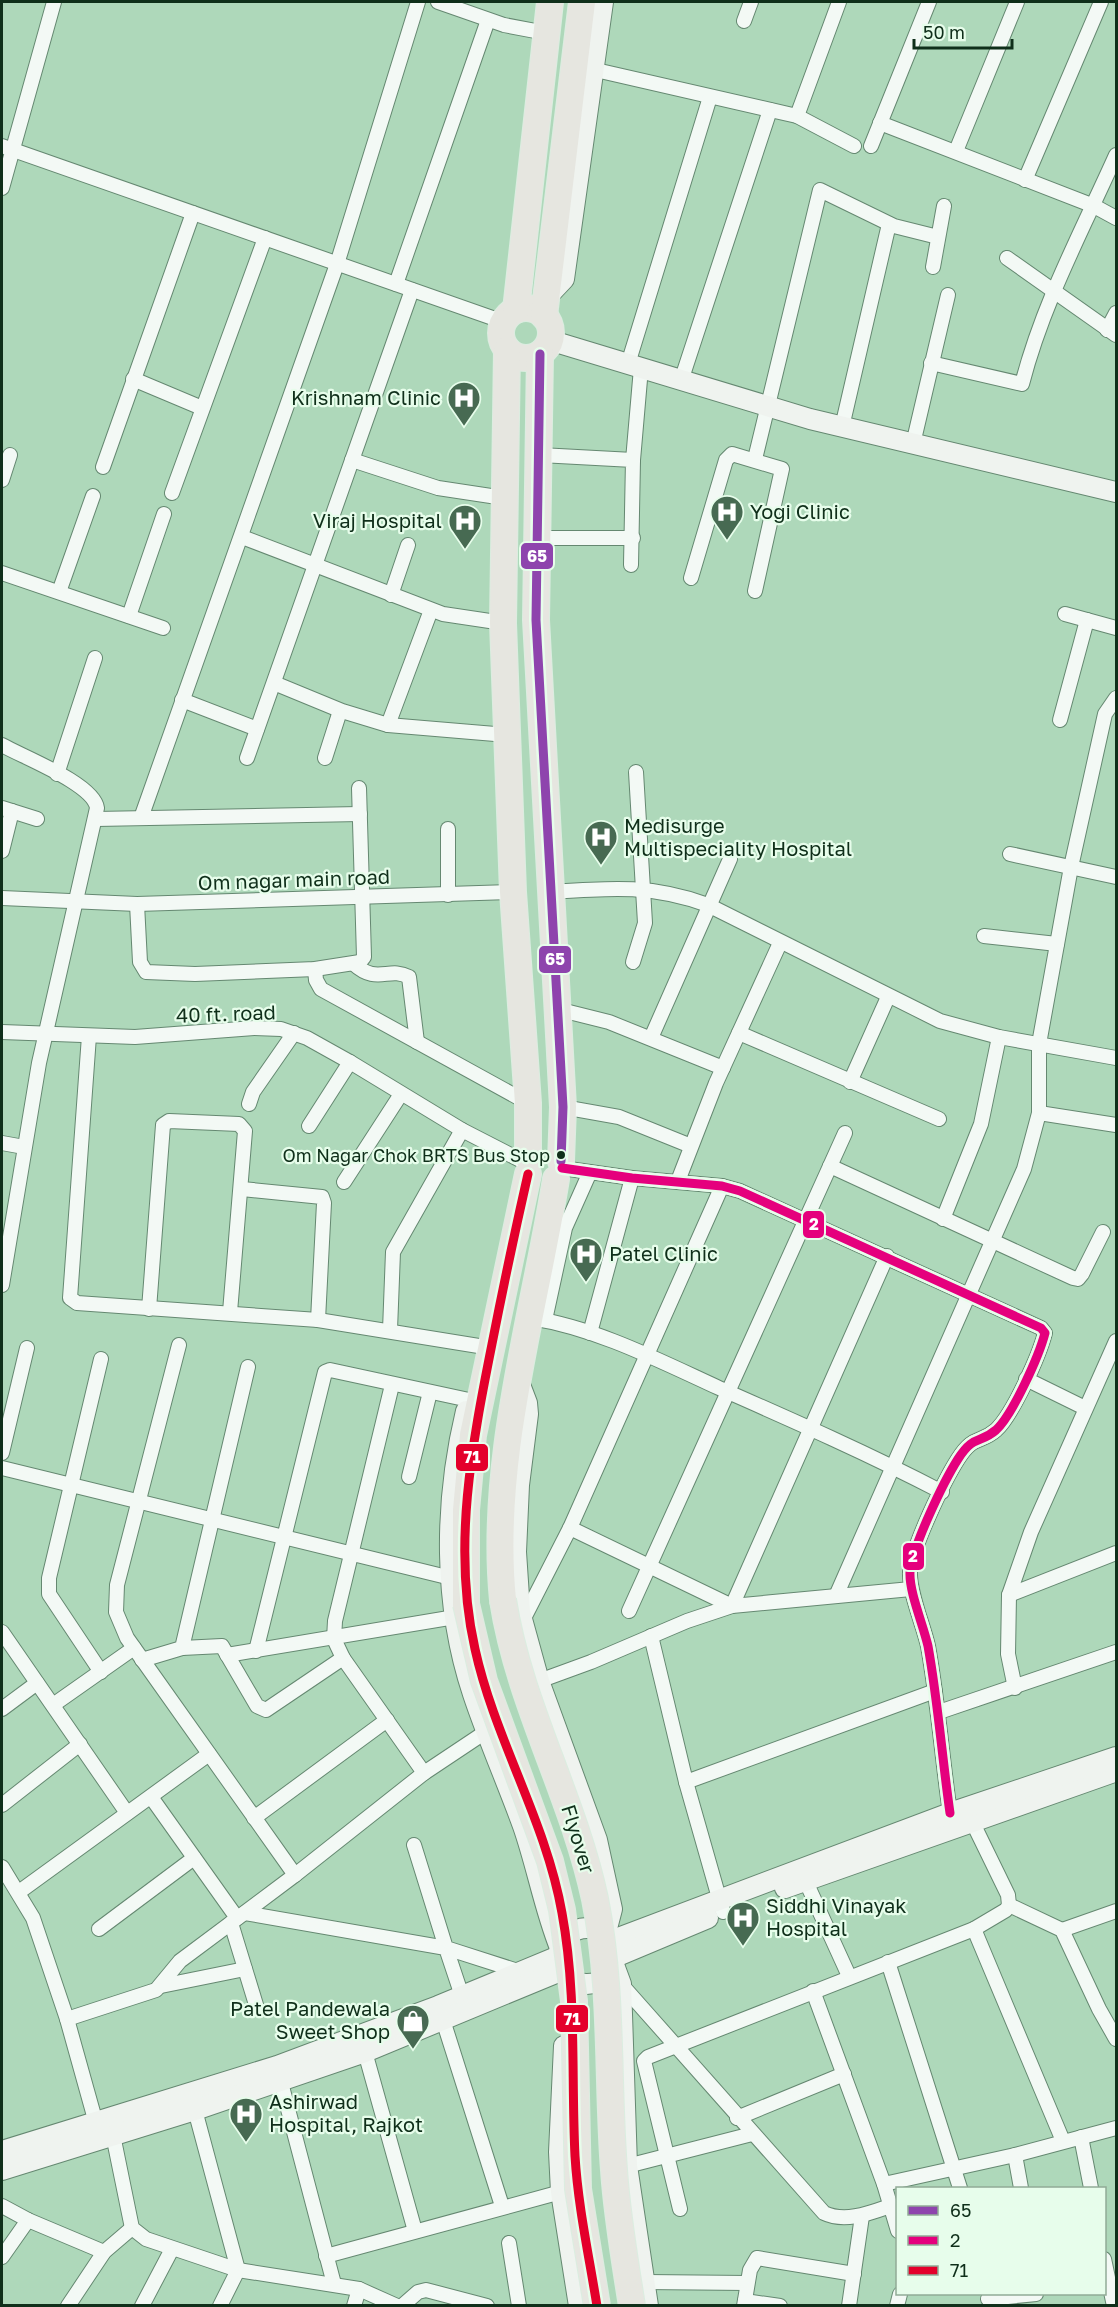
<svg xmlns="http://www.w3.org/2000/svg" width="1118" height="2307" viewBox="0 0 1118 2307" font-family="'Golos Text',sans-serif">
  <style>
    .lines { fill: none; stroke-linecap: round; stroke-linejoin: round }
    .street-casing { stroke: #658871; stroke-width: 16 }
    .secondary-casing { stroke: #658871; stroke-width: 22 }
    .highway-casing { stroke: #dbede0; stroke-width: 28 }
    .street { stroke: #f3f9f5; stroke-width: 14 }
    .secondary { stroke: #eff3ef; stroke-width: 20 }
    .highway { stroke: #e6e6e0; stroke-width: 26 }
    .highway-bridge-casing { stroke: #dbede0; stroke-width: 28; stroke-linecap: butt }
    .highway-bridge { stroke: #e6e6e0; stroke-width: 26 }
    .bus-1-casing { stroke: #e7fdeb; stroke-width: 14 }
    .bus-2-casing { stroke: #e7fdeb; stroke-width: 14 }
    .bus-3-casing { stroke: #e7fdeb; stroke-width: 14 }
    .bus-1 { stroke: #8e44ad; stroke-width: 9 }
    .bus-2 { stroke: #e5007d; stroke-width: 9 }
    .bus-3 { stroke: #e4002b; stroke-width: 9 }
    .bus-dot { fill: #0f2f1a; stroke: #e7fdeb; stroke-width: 2 }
    .labels { text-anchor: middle; stroke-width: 4.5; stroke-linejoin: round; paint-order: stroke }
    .bus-label { font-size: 18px; fill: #0f2f1a; stroke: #e7fdeb; text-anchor: end }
    .poi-label { font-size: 20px; fill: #0f2f1a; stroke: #e7fdeb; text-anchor: start }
    .street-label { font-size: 20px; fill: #0f2f1a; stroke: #e7fdeb }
    .line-badge { stroke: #e7fdeb; stroke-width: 2 }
    .badge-label { font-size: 16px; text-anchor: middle; font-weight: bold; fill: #fff }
  </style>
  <rect width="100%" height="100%" fill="#aed8ba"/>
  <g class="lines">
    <g class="street-casing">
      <g id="street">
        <path d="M438,2l66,23 42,8"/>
        <path d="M744,21l7,-19"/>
        <path d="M587,68l210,48 57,30"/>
        <path d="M797,116l42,-114"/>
        <path d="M880,123l214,83 22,12"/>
        <path d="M2,146l502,176"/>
        <path d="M871,146l58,-144"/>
        <path d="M956,151l61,-149"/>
        <path d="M1025,180l76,-178"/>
        <path d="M2,188l52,-186"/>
        <path d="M1007,258l109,77"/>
        <path d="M933,267l11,-61"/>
        <path d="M396,284l92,-264"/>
        <path d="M1107,330l9,-17"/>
        <path d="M931,363l91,21c21,-81 60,-153 94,-229"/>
        <path d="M628,364l82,-267"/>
        <path d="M133,379l69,29"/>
        <path d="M681,381l89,-271"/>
        <path d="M842,427l47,-203"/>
        <path d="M913,444l35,-149"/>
        <path d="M540,455l93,5 -2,105"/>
        <path d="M755,459l65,-269 74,36 44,11"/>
        <path d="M352,460l86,28 66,10"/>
        <path d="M633,460l8,-92"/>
        <path d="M103,467l90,-254"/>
        <path d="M2,480l8,-25"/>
        <path d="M172,493l93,-255"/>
        <path d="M242,537l201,77 60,9"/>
        <path d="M537,538h96"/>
        <path d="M2,573l161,55"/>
        <path d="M691,578l35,-118 6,-6 50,15 -27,122"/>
        <path d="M59,592l34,-96"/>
        <path d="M391,595l17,-50"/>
        <path d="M1065,614l51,14"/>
        <path d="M129,616l35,-102"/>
        <path d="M274,683l68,28 46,14 119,10"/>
        <path d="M182,700l75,29"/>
        <path d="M1060,720l27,-100"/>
        <path d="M388,725l43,-115"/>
        <path d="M2,745c21,12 92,39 95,63l-58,255 -37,222"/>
        <path d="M247,758l165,-468"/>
        <path d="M325,758l15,-47"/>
        <path d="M57,774l38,-116"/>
        <path d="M2,808l35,11"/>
        <path d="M141,818l196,-554 81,-262"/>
        <path d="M96,819l264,-5"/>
        <path d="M448,829v66"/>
        <path d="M2,851l10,-40"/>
        <path d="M1010,854l106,23"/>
        <path d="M549,892c60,-4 102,-8 159,13l232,116 59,16 117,21"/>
        <path d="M2,898l135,6 376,-12"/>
        <path d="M137,904l3,58 6,10 49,2 120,-5 45,-7 4,-5 -5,-169"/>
        <path d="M984,936l73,8"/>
        <path d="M633,962l12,-39 -9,-151"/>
        <path d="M354,964c23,21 35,2 55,13l8,65"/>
        <path d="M315,969l1,11 5,9 207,114"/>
        <path d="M557,1009l52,13 114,46"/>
        <path d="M2,1032l133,5 119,-9 27,1 26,9 43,24 112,68 64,33"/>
        <path d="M739,1033l200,86"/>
        <path d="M89,1036l-19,262 7,5 241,17 173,28"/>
        <path d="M651,1038l79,-179"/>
        <path d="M850,1082l38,-85"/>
        <path d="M249,1104l4,-12 41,-59"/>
        <path d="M563,1107l56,10 72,29"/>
        <path d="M1039,1113l77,12"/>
        <path d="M309,1126l41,-64"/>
        <path d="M2,1143l22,4"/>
        <path d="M830,1166l243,112 5,1 4,-5 21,-42"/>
        <path d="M562,1168l70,10 90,8 18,5 301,137 4,5c-6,23 -32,81 -49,97 -16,14 -22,4 -38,29 -14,22 -46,88 -48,113 -1,20 13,52 18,74 10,56 14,111 22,167"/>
        <path d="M678,1181l38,-98 64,-140"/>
        <path d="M344,1182l57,-88"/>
        <path d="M242,1189l80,8 2,6 -6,117"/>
        <path d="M943,1219l38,-95 18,-87"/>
        <path d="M149,1309l14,-184 6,-4 70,3 6,7 -15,181"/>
        <path d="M531,1318c65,10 127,42 188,70 75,33 150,66 223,104"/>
        <path d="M545,1320l20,-92 25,-56"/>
        <path d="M390,1330l3,-78 69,-122"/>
        <path d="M590,1333l42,-155"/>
        <path d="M179,1345l-62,240 -1,27 11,26 168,237"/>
        <path d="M1026,1379l59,29"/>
        <path d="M392,1385l-57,236 -1,18 9,19 81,115"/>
        <path d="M2,1453l25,-105"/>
        <path d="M2,1468l449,110"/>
        <path d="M409,1477l21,-85"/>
        <path d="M570,1528l162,78 155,-350"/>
        <path d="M1009,1595l107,-42"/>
        <path d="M836,1596l188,-427 15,-56v-69l32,-177 34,-153 11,-16"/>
        <path d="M629,1611l216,-478"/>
        <path d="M522,1622l48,-94 152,-342"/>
        <path d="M2,1632l125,181"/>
        <path d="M651,1636l35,146 37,130"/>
        <path d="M182,1648l40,-2 35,60 9,4 77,-52"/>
        <path d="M256,1651l69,-279 5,-2 139,30"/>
        <path d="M227,1655l228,-38"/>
        <path d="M142,1660l40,-12 66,-281"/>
        <path d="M101,1672l-52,-78v-16l52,-219"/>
        <path d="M539,1681l52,-19 96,-41 45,-15 179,-17"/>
        <path d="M1015,1688l-7,-34 1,-59 22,-63 85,-191"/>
        <path d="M53,1705l81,-57"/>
        <path d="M2,1709l35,-26"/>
        <path d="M939,1712l177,-60"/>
        <path d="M686,1782l249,-91"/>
        <path d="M151,1797l86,121"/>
        <path d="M2,1805l78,-61"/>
        <path d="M254,1818l133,-98"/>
        <path d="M414,1845l32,103 75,24"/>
        <path d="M2,1867l31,51 34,101 29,104"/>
        <path d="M802,1873l47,103"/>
        <path d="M19,1892l190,-138"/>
        <path d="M1009,1905l53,25 37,79 17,30"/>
        <path d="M245,1913l201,35 16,48"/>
        <path d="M231,1923l26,85"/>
        <path d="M99,1929l95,-71"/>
        <path d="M974,1929l89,212"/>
        <path d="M1062,1930l54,-19"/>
        <path d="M888,1962l72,226"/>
        <path d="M621,1984l203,229c21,10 46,0 66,-7"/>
        <path d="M161,1986l84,-17"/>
        <path d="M813,1991l71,193 14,47"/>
        <path d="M67,2019l89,-29 24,-29 115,-86 129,-102 63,-42"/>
        <path d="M443,2020l59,186"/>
        <path d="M365,2052l50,179"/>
        <path d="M279,2075l55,209"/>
        <path d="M195,2110l43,160 -18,36"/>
        <path d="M737,2118l107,-44"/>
        <path d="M113,2135l19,93 14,11 92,31 121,19 38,17"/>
        <path d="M1081,2137l10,51"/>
        <path d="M1015,2155l6,33"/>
        <path d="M627,2166l125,-32"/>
        <path d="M884,2184l131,-29 101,-27"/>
        <path d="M2,2206l26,14 76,32"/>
        <path d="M680,2209l-36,-148 4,-4 326,-128 32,-19 3,-5 -1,-10 -39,-80"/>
        <path d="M509,2243l10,63"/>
        <path d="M326,2256l235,-64"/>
        <path d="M2,2257l26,-37"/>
        <path d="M1104,2259l10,47"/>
        <path d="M645,2282l102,1"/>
        <path d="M988,2299l48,-5"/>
        <path d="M745,2301l35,5"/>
        <path d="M68,2306l36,-54 28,-24"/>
        <path d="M142,2306l30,-57"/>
        <path d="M354,2306l5,-17"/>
        <path d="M402,2306l16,-14 8,-2 61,16"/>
        <path d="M744,2306l6,-36 7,-12 97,16"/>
        <path d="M849,2306l13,-90"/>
        <path d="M897,2306l3,-12"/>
      </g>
    </g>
    <g class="secondary-casing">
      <g id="secondary">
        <path d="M546,298l18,-19 39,-277"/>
        <path d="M549,340l261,79 306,73"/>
        <path d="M519,1382l8,21 1,11 -9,71 -3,67 4,60 19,69 58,159 15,69 -7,27"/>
        <path d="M466,1411c-22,92 -23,193 7,283 15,45 34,88 50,132 14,40 21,82 37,122"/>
        <path d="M785,1888l329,-116"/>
        <circle cx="587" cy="1956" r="28"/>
        <path d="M610,1941l340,-128 166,-56"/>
        <path d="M615,1957l93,-39"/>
        <path d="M614,1965l7,19 6,182 21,140"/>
        <path d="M564,2046l-5,106 2,40 18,114"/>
        <path d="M2,2151l275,-85 161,-60 121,-50"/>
        <path d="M2,2170l193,-60 170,-58 198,-82"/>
      </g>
    </g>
    <g class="highway-casing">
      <g id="highway">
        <circle cx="526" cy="333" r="25"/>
        <path d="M516,310l34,-308"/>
        <path d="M544,316l38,-314"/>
        <path d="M507,350l-4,273 10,269 15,211v54"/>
        <path d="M540,354l-4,266 27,487 -2,54"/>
        <path d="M503,1600c-14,-139 31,-285 53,-421"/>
        <path d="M466,1604v-94l7,-75 55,-261"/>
      </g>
    </g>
    <use href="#street" class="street"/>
    <use href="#secondary" class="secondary"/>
    <use href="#highway" class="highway"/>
    <g class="highway-bridge-casing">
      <g id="highway-bridge">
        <path d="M503,1600c16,104 70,196 92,299 18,90 12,180 19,271 3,46 11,91 18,136"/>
        <path d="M466,1604l18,77 66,180 12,49 12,91 4,188 19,117"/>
      </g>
    </g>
    <use href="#highway-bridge" class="highway-bridge"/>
    <g class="bus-1-casing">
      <path id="bus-1" d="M540,354l-4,266 27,487 -2,54"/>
    </g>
    <g class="bus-2-casing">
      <path id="bus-2" d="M562,1168l70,10 90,8 18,5 301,137 4,5c-6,23 -32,81 -49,97 -16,14 -22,4 -38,29 -14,22 -46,88 -48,113 -1,20 13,52 18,74 10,56 14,111 22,167"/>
    </g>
    <g class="bus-3-casing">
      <path id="bus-3" d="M528,1174c-13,57 -25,114 -36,170 -20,100 -40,204 -17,305 20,91 71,172 87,264 15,81 9,161 13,243 3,50 14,100 22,150"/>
    </g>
    <use href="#bus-1" class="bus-1"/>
    <use href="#bus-2" class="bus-2"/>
    <use href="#bus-3" class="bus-3"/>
  </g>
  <defs>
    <g id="hospital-pin" transform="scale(1.725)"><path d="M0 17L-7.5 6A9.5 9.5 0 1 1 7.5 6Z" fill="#476a52" stroke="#e7fdeb"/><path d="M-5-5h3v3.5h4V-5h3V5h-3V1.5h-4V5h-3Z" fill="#fff"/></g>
    <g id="shop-pin" transform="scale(1.725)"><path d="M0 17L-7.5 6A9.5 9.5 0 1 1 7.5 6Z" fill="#476a52" stroke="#e7fdeb"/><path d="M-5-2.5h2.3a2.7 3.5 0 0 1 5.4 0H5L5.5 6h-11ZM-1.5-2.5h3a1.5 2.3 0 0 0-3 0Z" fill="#fff"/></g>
  </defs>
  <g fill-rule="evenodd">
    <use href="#hospital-pin" x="464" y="398"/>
    <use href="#hospital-pin" x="727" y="512"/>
    <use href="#hospital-pin" x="465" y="521"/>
    <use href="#hospital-pin" x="601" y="837"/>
    <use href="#hospital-pin" x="586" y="1254"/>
    <use href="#hospital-pin" x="743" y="1918"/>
    <use href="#shop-pin" x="413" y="2021"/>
    <use href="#hospital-pin" x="246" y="2114"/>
  </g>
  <circle class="bus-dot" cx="561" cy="1155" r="5"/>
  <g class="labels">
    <g class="bus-label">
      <text x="550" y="1162">Om Nagar Chok BRTS Bus Stop</text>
    </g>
    <g class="poi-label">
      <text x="441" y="405" text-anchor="end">Krishnam Clinic</text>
      <text x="750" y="519">Yogi Clinic</text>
      <text x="442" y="528" text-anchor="end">Viraj Hospital</text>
      <text x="624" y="833">Medisurge<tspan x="624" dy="23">Multispeciality Hospital</tspan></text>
      <text x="609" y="1261">Patel Clinic</text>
      <text x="766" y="1913">Siddhi Vinayak<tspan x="766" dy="23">Hospital</tspan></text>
      <text x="390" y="2016" text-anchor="end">Patel Pandewala<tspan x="390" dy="23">Sweet Shop</tspan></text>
      <text x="269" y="2109">Ashirwad<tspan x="269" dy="23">Hospital, Rajkot</tspan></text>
    </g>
    <g class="street-label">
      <text transform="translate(294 880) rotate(-2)" y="7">Om nagar main road</text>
      <text transform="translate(226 1014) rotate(-2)" y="7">40 ft. road</text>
      <text transform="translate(578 1839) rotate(73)" y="7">Flyover</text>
    </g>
  </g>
  <g class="line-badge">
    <rect x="520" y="542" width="34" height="28" rx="6" fill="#8e44ad"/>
    <rect x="538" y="945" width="34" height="29" rx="6" fill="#8e44ad"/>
    <rect x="802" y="1210" width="23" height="29" rx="6" fill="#e5007d"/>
    <rect x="455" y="1443" width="34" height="29" rx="6" fill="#e4002b"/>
    <rect x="902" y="1542" width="23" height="29" rx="6" fill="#e5007d"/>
    <rect x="555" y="2004" width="34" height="29" rx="6" fill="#e4002b"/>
  </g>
  <g class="badge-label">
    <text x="537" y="562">65</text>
    <text x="555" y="965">65</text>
    <text x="814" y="1230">2</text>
    <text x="472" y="1463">71</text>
    <text x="913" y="1562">2</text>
    <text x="572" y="2025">71</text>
  </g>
  <rect width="1118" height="2307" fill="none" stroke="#0f2f1a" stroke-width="6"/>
  <rect x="896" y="2187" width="210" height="108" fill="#e7fdeb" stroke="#91ab97" stroke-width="1.5"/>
  <rect x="908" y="2206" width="30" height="9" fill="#8e44ad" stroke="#91ab97" stroke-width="1.5"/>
  <text x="950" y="2217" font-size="18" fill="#0f2f1a">65</text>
  <rect x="908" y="2236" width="30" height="9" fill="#e5007d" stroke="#91ab97" stroke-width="1.5"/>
  <text x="950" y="2247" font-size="18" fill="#0f2f1a">2</text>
  <rect x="908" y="2266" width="30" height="9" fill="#e4002b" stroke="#91ab97" stroke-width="1.5"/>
  <text x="950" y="2277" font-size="18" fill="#0f2f1a">71</text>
  <path d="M914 39v9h98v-9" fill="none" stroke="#0f2f1a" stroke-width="3"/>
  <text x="923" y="39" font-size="18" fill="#0f2f1a" stroke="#e7fdeb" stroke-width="4.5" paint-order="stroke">50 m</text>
</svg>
